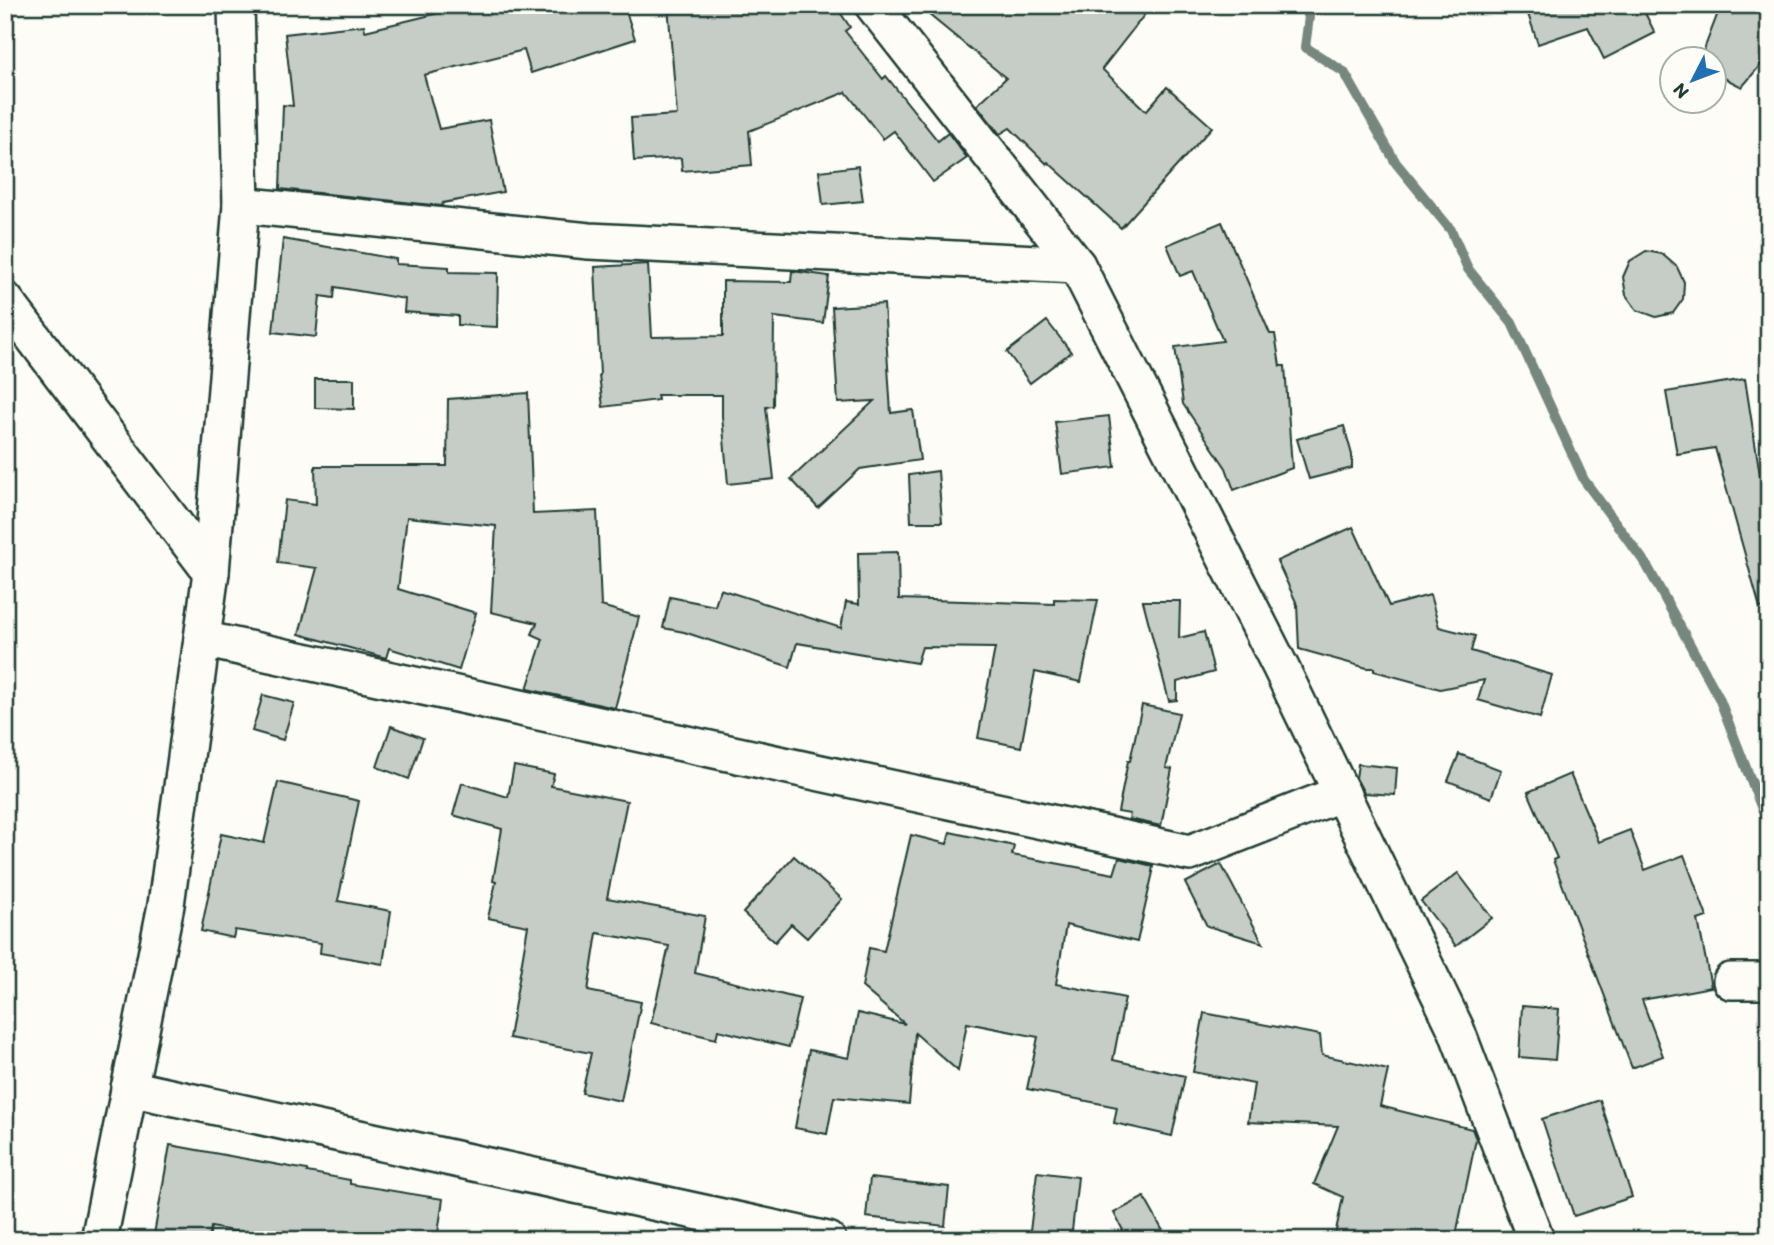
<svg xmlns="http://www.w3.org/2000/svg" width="1774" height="1245" viewBox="0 0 1774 1245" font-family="Itim,sans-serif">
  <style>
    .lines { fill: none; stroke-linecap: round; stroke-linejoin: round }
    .stream { stroke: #75877f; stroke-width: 10 }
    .building { fill: #c6cdc7; stroke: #1f3d34; stroke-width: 2 }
    .minor-casing { stroke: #1f3d34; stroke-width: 40 }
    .minor { stroke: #fdfcf7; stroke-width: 35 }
  </style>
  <rect width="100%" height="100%" fill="#fdfcf7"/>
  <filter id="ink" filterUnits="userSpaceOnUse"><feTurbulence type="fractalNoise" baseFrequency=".0143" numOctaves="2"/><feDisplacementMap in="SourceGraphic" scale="14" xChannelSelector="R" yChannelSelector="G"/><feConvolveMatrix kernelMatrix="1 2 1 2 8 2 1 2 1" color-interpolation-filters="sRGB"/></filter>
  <g filter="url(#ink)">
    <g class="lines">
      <path class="stream" d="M1303,5l6,12 -4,30 39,25 52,91 55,67 17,39 44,54 72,157 62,84 73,134 43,111 7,9"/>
    </g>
    <g class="building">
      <path d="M472,5h152l11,34 -104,34 -7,-23 -100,25 15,54 50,-9 14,72 -60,11 -1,3 -162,-17 3,-84 10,1 -8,-72 79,-9 1,6z"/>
      <path d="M668,5h167l15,22 -5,4 38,48 3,-3 52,65 10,-8 19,25 -34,24 -39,-51 -11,8 -37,-47 -97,39 3,34 -70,6 -1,-13 -47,3 -3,-43 46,-3z"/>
      <path d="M917,5h235l-50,64 44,42 21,-24 45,40 -91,101 -73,-66 -1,2 -37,-36 -10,6 -23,-29 29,-27z"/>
      <path d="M1525,5h116l14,28 -51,26 -16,-32 -50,17z"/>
      <path d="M1721,5h48v50l-27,32 -28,-14v-13h-14z"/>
      <path d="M858,166l5,35 -40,4 -4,-34z"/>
      <path d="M1222,222l48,112h5l5,32h5l7,102 -58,22 -8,-22 -43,-64 -8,-57 48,-6 -30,-70 -13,5 -13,-31z"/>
      <path d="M283,239l113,20v5l53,3v5l49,1 -1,54 -39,-2v-9l-54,-4 1,-13 -70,-12 -1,11 -14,-2 -4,41 -43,-5z"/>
      <path d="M1646,251l16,3 15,13 7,15 -1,17 -10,14 -17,4 -19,-7 -11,-15 -3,-18 7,-16z"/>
      <path d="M648,264l4,73 71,-1v-55l68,1 1,-11 37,5 -6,47 -49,-6 -1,89 -7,1 8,72 -46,5 -6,-68v-21h-65l1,5 -55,7 -4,-32h1l-5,-108z"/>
      <path d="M884,304l7,109 22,-3 7,50 -60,9 -42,39 -27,-29 83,-78 -36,2 -6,-96z"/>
      <path d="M1047,321l24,31 -41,31 -23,-31z"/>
      <path d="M315,379h39v30l-39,-1z"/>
      <path d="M1745,379l15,96 3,-1 6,20v113l-9,1 -45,-160 -38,6 -11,-62z"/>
      <path d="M528,393l5,121 64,-3 4,95 38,11 -24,91 -88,-19 16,-50 -11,-5 5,-11 -46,-11 5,-86 -89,-9 -9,72 78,24 -17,57 -70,-22 -3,10 -87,-24 18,-66 -39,-5 7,-63 31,4 -1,-38h132l1,-67z"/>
      <path d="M1109,416l6,51 -53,7 -7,-52z"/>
      <path d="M1344,426l8,29v13l-43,11 -12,-40z"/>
      <path d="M938,471l4,51h-31l-2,-47z"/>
      <path d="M1353,527l36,79 41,-11 9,32 36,9 -4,15 81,24 -12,43 -62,-18 6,-20 -44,9 -66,-18v-3h-7l-68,-19 -2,-45 -20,-43z"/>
      <path d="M898,552l1,47 155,5v-5l44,1 -17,82 -46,-10 -14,75 -43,-9 17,-90 -73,-1 -5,16 -120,-20 -7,24 -106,-35 -21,-4 7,-31 45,9 5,-17 121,39 5,-26 13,2 -1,-51z"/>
      <path d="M1143,601h37l-1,37 25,-6 10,40 -37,10v18l-8,1z"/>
      <path d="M263,695l31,8 -11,37 -31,-9z"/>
      <path d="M1142,705l37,8 -13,55 6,1 -11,57 -32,-7 1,-5 -12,-2 10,-51h2z"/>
      <path d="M391,726l32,12 -14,41 -32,-12z"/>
      <path d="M1459,754l42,16 -10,28 -43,-17z"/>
      <path d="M1358,764l39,4 -2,27 -31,-2 -8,-15z"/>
      <path d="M514,766l40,8 -3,12 76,15 -20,97 98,18 -10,57 105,26 -11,48 -71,-17 -2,9 -65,-16 18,-77 -72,-13 -9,58 53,11 -20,99 -39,-8 9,-40 -82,-15 19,-112 -40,-8 8,-36 -3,-1 9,-52 -49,-14 9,-32 46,14z"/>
      <path d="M1570,774l29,68 31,-12 15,40 39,-15 23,62 -9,3 13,67 -69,13 21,56 -31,12 -79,-208 4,-2 -29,-66z"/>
      <path d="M278,782l81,19 -21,100 53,10 -8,53 -63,-11 1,-10 -86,-13 -2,8 -32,-7 20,-97 43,9z"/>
      <path d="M950,832l64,14 -2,9 102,19 5,-16 34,8 -1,6h1l-16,70 -71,-17 -10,59 69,14 -12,62 72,16 -13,60 -58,-13 3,-16 -90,-18 11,-52 -71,-14 -9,48 -43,-38 -6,71 -75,-7 -7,37 -32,-6 14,-78 40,8 9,-45 47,11 -43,-37 7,-39 15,3 27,-116 36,9z"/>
      <path d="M794,856l48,43 -35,39 -16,-14 -16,18 -32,-29z"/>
      <path d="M1221,864l42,79 -56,-17 -22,-43z"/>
      <path d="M1458,873l34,45 -36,28 -35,-45z"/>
      <path d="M1522,1006l37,3 -4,51 -36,-3z"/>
      <path d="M1204,1013l116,22 2,20 66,15 -8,36 92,23 4,10 -21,101h-121l9,-43 -29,-13 24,-58 -90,-4 6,-38 -61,-12z"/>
      <path d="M1600,1100l32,97 -58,19 -32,-97z"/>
      <path d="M170,1145l137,25v2l43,8v4l93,15 -6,41h-157l-69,-13 -2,13h-56z"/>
      <path d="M1037,1172l41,5 -7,63h-42z"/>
      <path d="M870,1178l79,9 -4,39 -79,-9z"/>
      <path d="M1144,1197l24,43h-40l-14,-27z"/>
    </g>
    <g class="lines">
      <g class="minor-casing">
        <g id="minor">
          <path d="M873,5l204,260 203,401 176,363 80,211"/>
          <path d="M241,205l348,36 488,24"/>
          <path d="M5,300l206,272"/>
          <path d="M202,639l988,214 152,-60"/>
          <path d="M1731,981h38"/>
          <path d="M129,1088l699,152"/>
          <path d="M99,1240l67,-335 45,-333 30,-367 -5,-200"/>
        </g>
      </g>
      <use href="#minor" class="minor"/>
    </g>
  </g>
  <rect width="1774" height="1245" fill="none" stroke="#fdfcf7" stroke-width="28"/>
  <rect x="14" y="14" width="1746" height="1217" fill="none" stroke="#1f3d34" stroke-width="2.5" filter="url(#ink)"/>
  <g transform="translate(1693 80) rotate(228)"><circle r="33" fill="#fdfcf7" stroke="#a4b0a9" stroke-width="2"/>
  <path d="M0-5L12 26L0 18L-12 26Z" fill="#1f6fb2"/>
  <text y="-10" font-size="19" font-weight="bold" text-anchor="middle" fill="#1f3d34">N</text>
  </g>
</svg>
